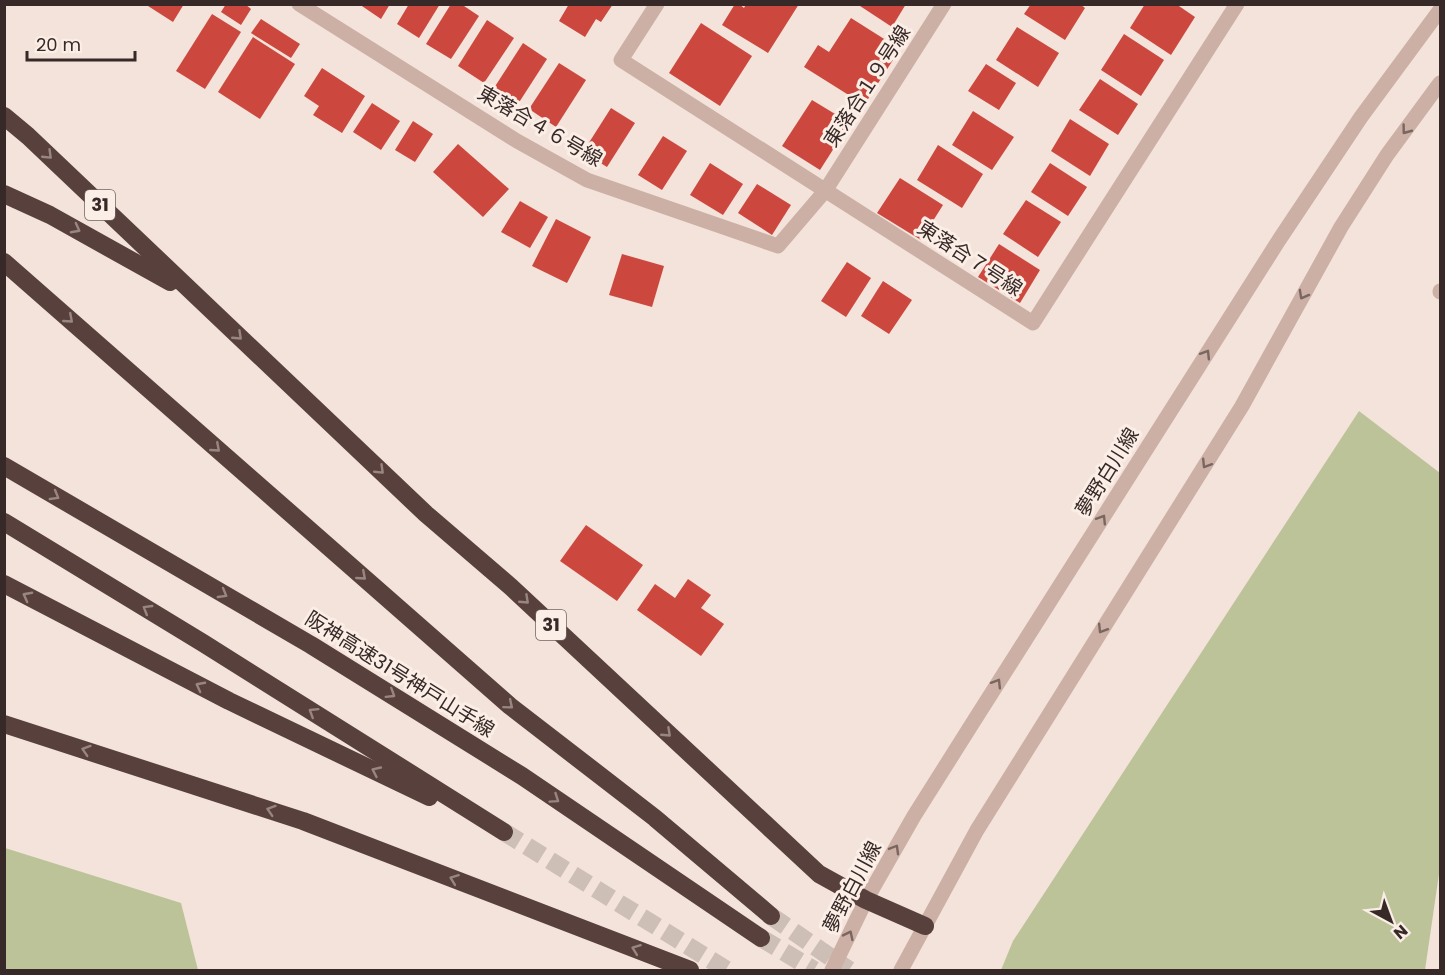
<svg xmlns="http://www.w3.org/2000/svg" width="1445" height="975" viewBox="0 0 1445 975" font-family="Poppins,'Noto Sans JP',sans-serif">
  <style>
    .green { fill: #bcc399 }
    .building { fill: #cc483f }
    .lines { fill: none; stroke-linecap: round; stroke-linejoin: round }
    .motorway-tunnel { stroke: #cdbeb6; stroke-width: 18; stroke-dasharray: 18 9; stroke-linecap: butt }
    .minor { stroke: #ccb0a5; stroke-width: 15 }
    .tertiary { stroke: #ccb0a5; stroke-width: 15 }
    .motorway { stroke: #58413d; stroke-width: 18 }
    .oneway { stroke: #7a6660 }
    .oneway2 { stroke: #998681 }
    .labels { text-anchor: middle; stroke-width: 6; stroke-linejoin: round; paint-order: stroke }
    .shield { fill: #faeee6; stroke: #726460; stroke-width: 1.5 }
    .shield-label { font-size: 18px; font-weight: bold; fill: #372927 }
    .street-label { font-size: 20px; fill: #372927; stroke: #faeee6 }
  </style>
  <rect width="100%" height="100%" fill="#f3e3da"/>
  <g class="green">
    <path d="M1359,411l81,62v394l-15,103h-424l12,-29z"/>
    <path d="M5,848l176,55 17,67h-193z"/>
  </g>
  <g class="building">
    <path d="M149,4h35l-11,18 -25,-16z"/>
    <path d="M226,4h19l6,5 -10,16 -20,-13z"/>
    <path d="M359,4h31l-9,15z"/>
    <path d="M409,4h31l-21,34 -22,-14z"/>
    <path d="M451,4h10l18,12 -28,43 -25,-15z"/>
    <path d="M569,4h44l-12,18 -5,-3 -11,18 -26,-16z"/>
    <path d="M735,4h4l5,4 2,-4h53l-31,49 -46,-28z"/>
    <path d="M857,4h49l-14,23z"/>
    <path d="M1031,4h49l5,4 -20,32 -41,-26z"/>
    <path d="M1145,4h31l19,13 -24,38 -41,-27z"/>
    <path d="M212,14l29,18 -36,57 -29,-18z"/>
    <path d="M851,18l49,31 -32,50 -9,-5 -4,5 -51,-32 14,-22 11,7z"/>
    <path d="M261,19l39,25 -9,14 -40,-25z"/>
    <path d="M487,20l27,18 -30,45 -26,-17z"/>
    <path d="M701,23l51,33 -32,50 -51,-33z"/>
    <path d="M1017,27l42,26 -21,34 -42,-27z"/>
    <path d="M1124,34l40,26 -23,36 -40,-26z"/>
    <path d="M253,37l42,27 -35,55 -42,-27z"/>
    <path d="M523,43l24,16 -29,45 -24,-16z"/>
    <path d="M559,63l27,17 -30,47 -27,-18z"/>
    <path d="M986,64l30,19 -17,27 -31,-19z"/>
    <path d="M322,68l43,28 -23,37 -29,-18 6,-9 -15,-10z"/>
    <path d="M1100,79l38,25 -20,31 -39,-25z"/>
    <path d="M812,100l38,23 -30,47 -38,-24z"/>
    <path d="M372,103l28,18 -19,29 -28,-18z"/>
    <path d="M611,108l24,15 -28,44 -24,-15z"/>
    <path d="M973,111l41,26 -22,33 -40,-25z"/>
    <path d="M1070,119l39,25 -19,32 -39,-25z"/>
    <path d="M413,121l20,13 -18,28 -20,-12z"/>
    <path d="M663,136l24,15 -25,39 -24,-15z"/>
    <path d="M458,144l51,45 -26,28 -50,-45z"/>
    <path d="M938,145l45,29 -21,34 -45,-28z"/>
    <path d="M710,163l33,21 -20,31 -33,-20z"/>
    <path d="M1050,163l37,24 -19,29 -37,-24z"/>
    <path d="M900,178l43,27 -22,35 -44,-27z"/>
    <path d="M757,184l34,21 -19,30 -34,-22z"/>
    <path d="M1026,200l35,22 -23,35 -35,-23z"/>
    <path d="M520,201l28,16 -18,31 -29,-16z"/>
    <path d="M556,219l35,18 -24,46 -35,-17z"/>
    <path d="M999,244l41,26 -20,33 -42,-26z"/>
    <path d="M622,254l42,12 -12,41 -43,-12z"/>
    <path d="M847,262l24,16 -25,39 -25,-16z"/>
    <path d="M883,281l29,19 -23,34 -28,-18z"/>
    <path d="M586,525l57,40 -26,36 -57,-40z"/>
    <path d="M688,579l23,16 -10,13 23,16 -23,32 -64,-46 18,-26 20,14z"/>
  </g>
  <g class="lines">
    <g class="motorway-tunnel">
      <path d="M504,832l223,138"/>
      <path d="M771,916l78,54"/>
      <path d="M761,938l53,32"/>
    </g>
    <g class="minor">
      <path d="M299,4l218,137 70,39 191,66 47,-55 119,-187"/>
      <path d="M657,4l-36,56 412,263 204,-319"/>
      <path d="M1440,291v1"/>
    </g>
    <g class="tertiary">
      <path d="M832,970l34,-70 48,-84 58,-92 307,-484 82,-123 79,-107"/>
      <path d="M901,970l76,-140 265,-424 99,-179 46,-72 53,-72"/>
    </g>
    <g class="motorway">
      <path d="M4,116l24,20 398,378 85,73 308,287 47,26 59,26"/>
      <path d="M4,194l46,21 120,67"/>
      <path d="M4,262l506,444 145,112 116,98"/>
      <path d="M4,466l307,179 211,131 239,162"/>
      <path d="M4,522l199,121 301,189"/>
      <path d="M4,584l225,117 200,96"/>
      <path d="M4,724l299,97 387,149"/>
    </g>
  </g>
  <defs><path id="oneway-chevron" d="M-2-3.5L2.5 0L-2 3.5" fill="none" stroke-width="1.6" stroke-linecap="round" stroke-linejoin="round" transform="scale(1.5)"/></defs>
  <g class="oneway">
    <use href="#oneway-chevron" transform="translate(1406 130) rotate(127)"/>
    <use href="#oneway-chevron" transform="translate(1303 295) rotate(119)"/>
    <use href="#oneway-chevron" transform="translate(1206 354) rotate(-58)"/>
    <use href="#oneway-chevron" transform="translate(1206 464) rotate(122)"/>
    <use href="#oneway-chevron" transform="translate(1102 519) rotate(-58)"/>
    <use href="#oneway-chevron" transform="translate(1102 629) rotate(122)"/>
    <use href="#oneway-chevron" transform="translate(997 683) rotate(-58)"/>
    <use href="#oneway-chevron" transform="translate(895 849) rotate(-60)"/>
    <use href="#oneway-chevron" transform="translate(849 935) rotate(-64)"/>
  </g>
  <g class="oneway2">
    <use href="#oneway-chevron" transform="translate(48 155) rotate(44)"/>
    <use href="#oneway-chevron" transform="translate(76 229) rotate(28)"/>
    <use href="#oneway-chevron" transform="translate(69 319) rotate(41)"/>
    <use href="#oneway-chevron" transform="translate(238 336) rotate(43)"/>
    <use href="#oneway-chevron" transform="translate(216 448) rotate(41)"/>
    <use href="#oneway-chevron" transform="translate(380 470) rotate(44)"/>
    <use href="#oneway-chevron" transform="translate(55 496) rotate(30)"/>
    <use href="#oneway-chevron" transform="translate(362 576) rotate(41)"/>
    <use href="#oneway-chevron" transform="translate(223 594) rotate(30)"/>
    <use href="#oneway-chevron" transform="translate(27 596) rotate(-152)"/>
    <use href="#oneway-chevron" transform="translate(525 600) rotate(43)"/>
    <use href="#oneway-chevron" transform="translate(147 609) rotate(-149)"/>
    <use href="#oneway-chevron" transform="translate(200 686) rotate(-152)"/>
    <use href="#oneway-chevron" transform="translate(391 694) rotate(32)"/>
    <use href="#oneway-chevron" transform="translate(509 705) rotate(40)"/>
    <use href="#oneway-chevron" transform="translate(313 712) rotate(-148)"/>
    <use href="#oneway-chevron" transform="translate(667 733) rotate(43)"/>
    <use href="#oneway-chevron" transform="translate(86 750) rotate(-162)"/>
    <use href="#oneway-chevron" transform="translate(376 771) rotate(-155)"/>
    <use href="#oneway-chevron" transform="translate(555 799) rotate(34)"/>
    <use href="#oneway-chevron" transform="translate(271 810) rotate(-162)"/>
    <use href="#oneway-chevron" transform="translate(454 879) rotate(-159)"/>
    <use href="#oneway-chevron" transform="translate(636 949) rotate(-159)"/>
  </g>
  <g class="labels">
    <g class="shield">
      <rect x="85" y="190" width="30" height="30" rx="4.5"/>
      <rect x="536" y="610" width="30" height="30" rx="4.5"/>
    </g>
    <g class="shield-label">
      <text x="100" y="211">31</text>
      <text x="551" y="631">31</text>
    </g>
    <g class="street-label">
      <text transform="translate(867 86) rotate(-57)" y="7">東落合１９号線</text>
      <text transform="translate(540 126) rotate(30)" y="7">東落合４６号線</text>
      <text transform="translate(970 258) rotate(33)" y="7">東落合７号線</text>
      <text transform="translate(1107 472) rotate(-58)" y="7">夢野白川線</text>
      <text transform="translate(400 674) rotate(32)" y="7">阪神高速31号神戸山手線</text>
      <text transform="translate(852 887) rotate(-62)" y="7">夢野白川線</text>
    </g>
  </g>
  <rect width="1445" height="975" fill="none" stroke="#372927" stroke-width="12"/>
  <g transform="translate(1391 921) rotate(139)" stroke="#faeee6" stroke-width="4.5" paint-order="stroke">
  <path d="M0-4.5L10 22L0 15L-10 22Z" fill="#372927"/>
  <text y="-9" font-size="16" font-weight="bold" text-anchor="middle" fill="#372927">N</text>
  </g>
  <path d="M27 51v9h108v-9" fill="none" stroke="#372927" stroke-width="3"/>
  <text x="36" y="51" font-size="18" fill="#372927" stroke="#faeee6" stroke-width="4.5" paint-order="stroke">20 m</text>
</svg>
